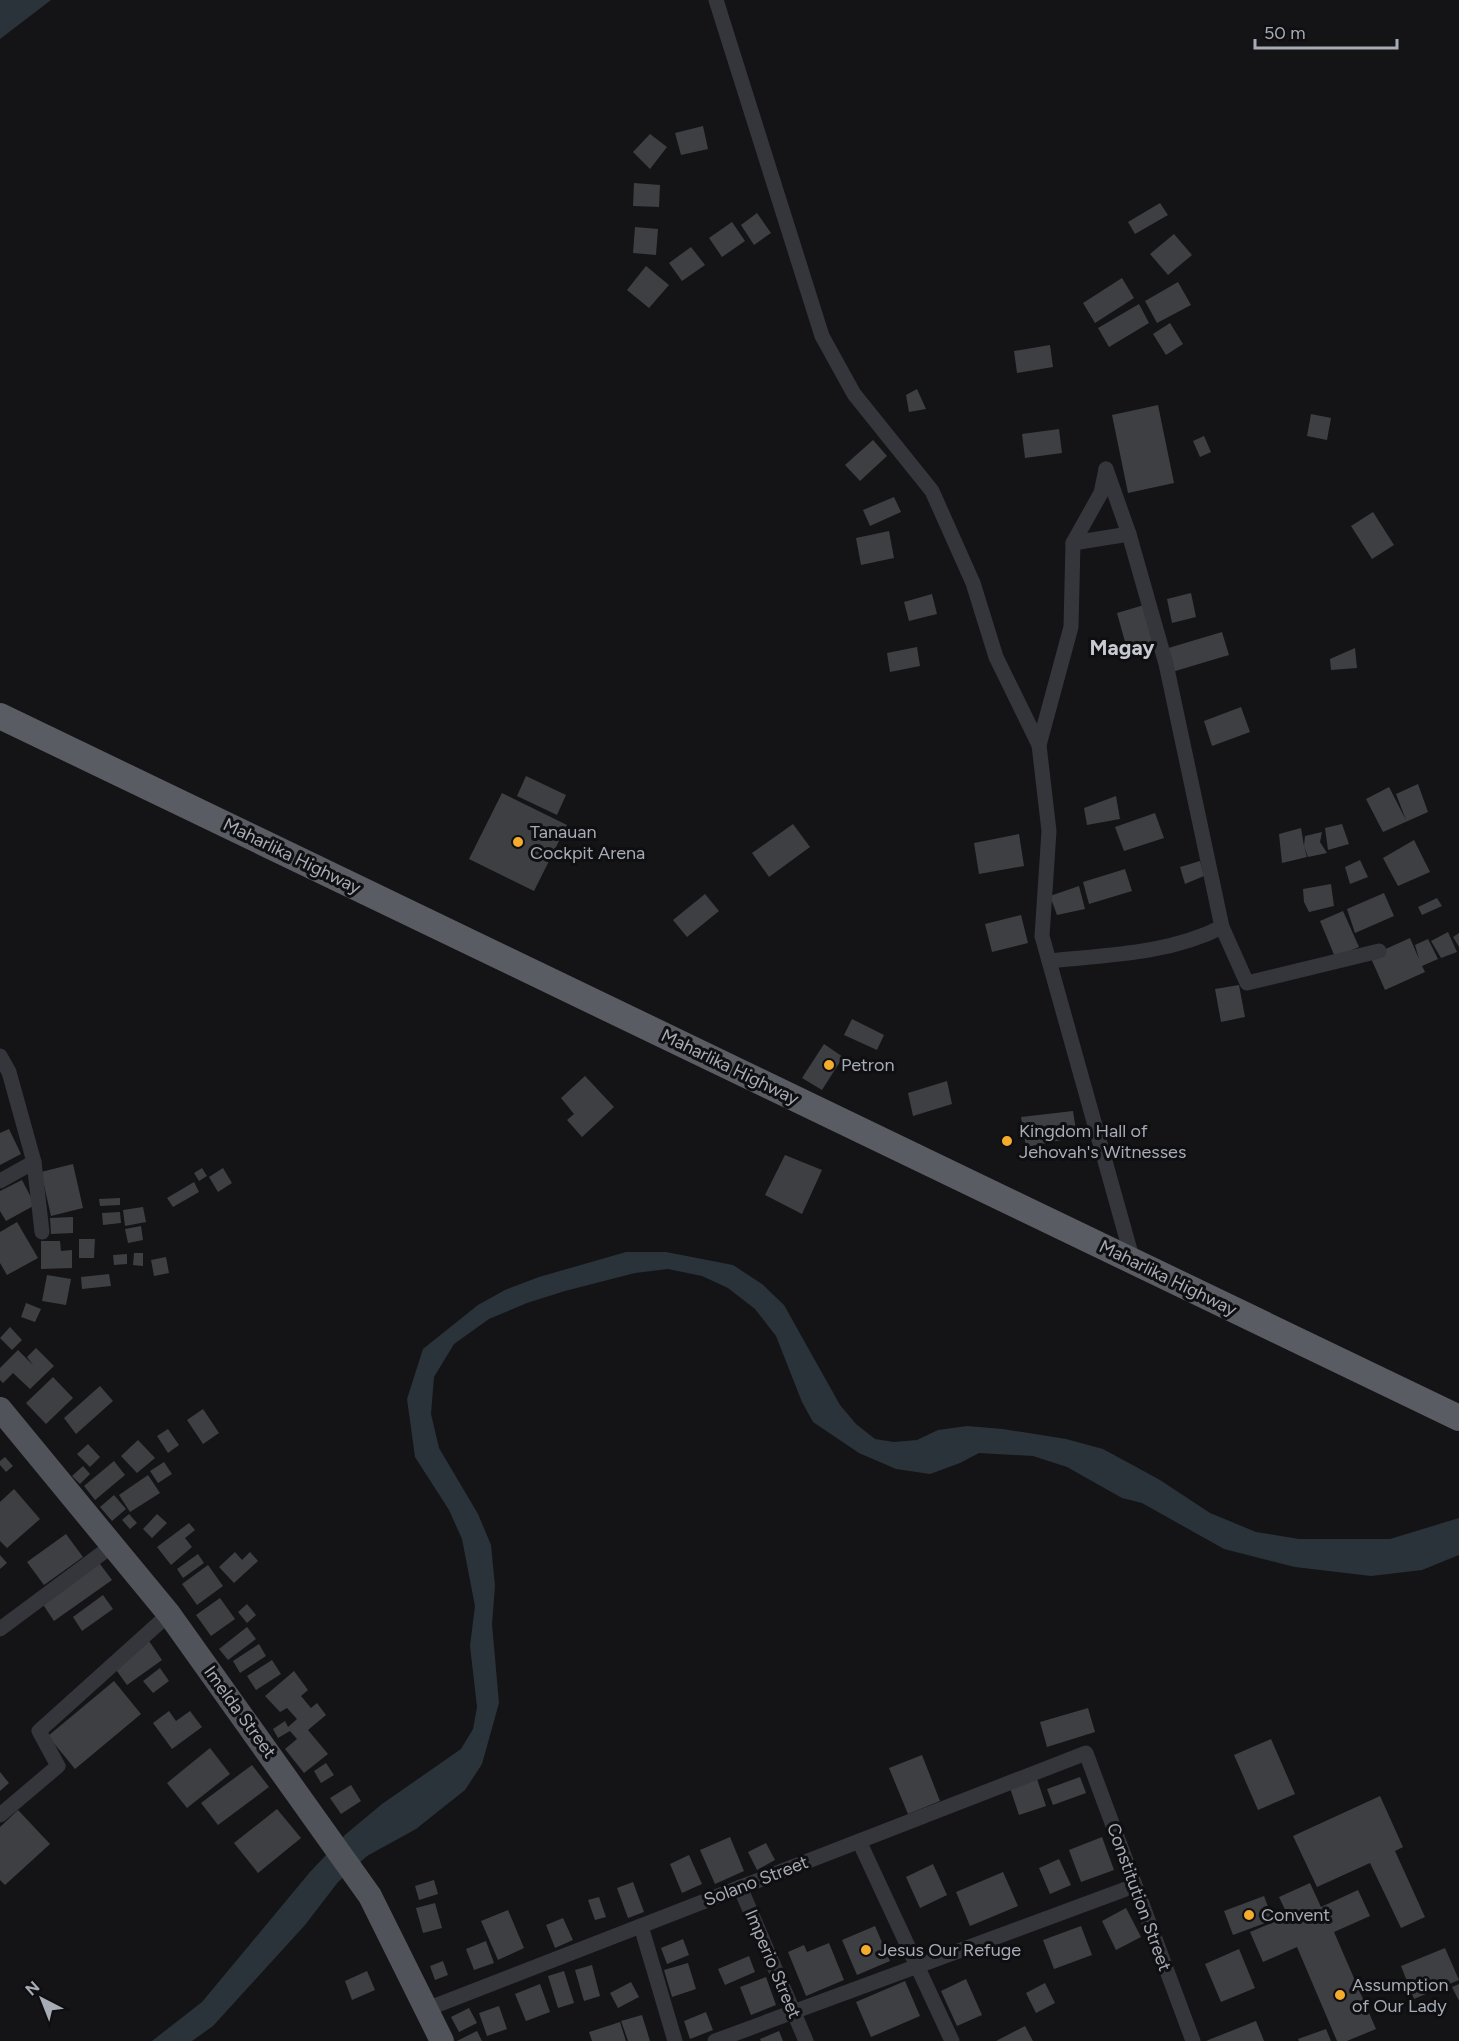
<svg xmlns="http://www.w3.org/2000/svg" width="1459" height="2041" viewBox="0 0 1459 2041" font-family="Figtree,sans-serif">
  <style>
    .water { fill: #2a333a }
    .building { fill: #3e3f43 }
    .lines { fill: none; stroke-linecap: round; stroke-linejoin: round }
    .minor { stroke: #35363b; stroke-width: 15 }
    .primary { stroke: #51535a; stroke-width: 24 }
    .trunk { stroke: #595c63; stroke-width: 26 }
    .poi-dot { fill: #f5ac2d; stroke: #0f0f11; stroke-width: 2 }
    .labels { text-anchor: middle; stroke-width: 6; stroke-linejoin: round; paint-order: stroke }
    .poi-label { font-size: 18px; fill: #a6abb6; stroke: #0f0f11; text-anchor: start }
    .street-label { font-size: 18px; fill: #a6abb6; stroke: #0f0f11 }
    .quarter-label { font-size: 21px; font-weight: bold; fill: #c7cad2; stroke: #0f0f11 }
  </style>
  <rect width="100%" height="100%" fill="#141416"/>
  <g class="water">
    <path d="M0,0h51l-51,39z"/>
    <path d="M626,1252h40l67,13 29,19 22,21 56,100 16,19 19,15 19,3 23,-2 21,-10 29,-4 36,3 63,10 37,10 57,31 50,33 46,19 43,7h91l69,-21v37l-37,15 -51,6 -76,-9 -71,-18 -82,-46 -20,-5 -55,-31 -34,-11 -54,-3 -19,10 -30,11 -34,-5 -37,-16 -46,-31 -11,-20 -26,-66 -21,-27 -27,-21 -26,-12 -34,-7 -33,4 -70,18 -38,12 -38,16 -35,25 -20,33 -3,37 8,34 39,66 13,31 4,41 -3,38 7,79 -17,61 -17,26 -49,39 -49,27 -29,26 -33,43 -92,101 -21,15h-40l50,-39 108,-130 36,-38 36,-30 79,-55 12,-20 4,-22 -7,-61 5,-40 -13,-67 -13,-29 -34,-53 -8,-58 16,-50 55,-44 27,-15 34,-13z"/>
  </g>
  <g class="building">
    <path d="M703,126l5,23 -27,6 -6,-22z"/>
    <path d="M650,134l17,13 -17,22 -17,-17z"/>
    <path d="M634,183l26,2 -1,22 -26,-1z"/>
    <path d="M1160,203l8,12 -33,19 -7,-12z"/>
    <path d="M757,213l14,20 -17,12 -13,-20z"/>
    <path d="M732,222l13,19 -23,16 -13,-19z"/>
    <path d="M635,227l23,2 -2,26 -23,-2z"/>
    <path d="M1174,234l18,21 -24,20 -18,-21z"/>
    <path d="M691,247l14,18 -23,16 -13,-18z"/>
    <path d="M646,266l23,19 -20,23 -22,-18z"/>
    <path d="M1122,278l12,20 -39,25 -12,-20z"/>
    <path d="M1178,282l13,23 -34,18 -12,-22z"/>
    <path d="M1139,304l10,19 -40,24 -11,-19z"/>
    <path d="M1170,323l13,21 -17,11 -13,-21z"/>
    <path d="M1050,345l3,22 -36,6 -3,-22z"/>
    <path d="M917,389l9,20 -17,3 -3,-17z"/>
    <path d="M1158,405l16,78 -46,10 -16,-78z"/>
    <path d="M1311,414l20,4 -4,22 -20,-4z"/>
    <path d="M1059,429l3,24 -37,5 -3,-24z"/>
    <path d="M1204,436l7,16 -11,5 -7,-16z"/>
    <path d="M873,440l14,16 -27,25 -15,-16z"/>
    <path d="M894,497l7,15 -31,14 -7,-16z"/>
    <path d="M1373,512l21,33 -22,14 -21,-33z"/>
    <path d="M889,531l5,27 -33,7 -5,-27z"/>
    <path d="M1191,593l5,24 -24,6 -5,-24z"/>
    <path d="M932,594l5,20 -28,7 -5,-19z"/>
    <path d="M1144,605l10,36 -27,8 -10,-36z"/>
    <path d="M1222,632l7,23 -57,17 -7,-23z"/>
    <path d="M917,647l3,19 -30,6 -3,-19z"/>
    <path d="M1355,648l2,20 -26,2 -1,-11z"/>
    <path d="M1241,707l9,25 -38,14 -8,-25z"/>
    <path d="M526,776l40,19 -9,20 -40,-19z"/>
    <path d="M1418,784l10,28 -45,20 -17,-33 23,-12 17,33 -10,-26z"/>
    <path d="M502,793l65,32 -33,66 -65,-32z"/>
    <path d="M1116,796l4,23 -33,6 -3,-17z"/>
    <path d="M1155,813l9,25 -40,13 -9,-24z"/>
    <path d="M793,824l17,23 -41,30 -17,-24z"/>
    <path d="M1342,824l7,20 -21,6 -3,-22z"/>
    <path d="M1301,828l3,18 1,-10 17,-4 -2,10 7,11 -19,4 -4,-11 3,11 -25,6 -3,-29z"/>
    <path d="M1019,834l5,32 -45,8 -5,-31z"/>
    <path d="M1414,840l16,32 -32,14 -15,-28z"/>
    <path d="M1360,860l8,17 -18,7 -5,-17z"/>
    <path d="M1200,861l4,15 -19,8 -5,-17z"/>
    <path d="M1125,869l7,22 -43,13 -6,-22z"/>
    <path d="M1331,884l3,22 -25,6 -5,-10 -1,-13z"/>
    <path d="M1079,886l6,23 -28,6 -7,-19z"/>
    <path d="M1384,893l10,23 -39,17 -8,-24z"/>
    <path d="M705,894l14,17 -32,26 -14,-17z"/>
    <path d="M1437,898l5,8 -20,9 -4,-8z"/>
    <path d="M1343,911l16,36 -24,10 -15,-36z"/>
    <path d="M1021,915l7,28 -36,9 -7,-28z"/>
    <path d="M1448,932l9,20 -16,6 -10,-17z"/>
    <path d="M1459,933v14l-6,-10z"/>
    <path d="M1410,938l9,21 -4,-14 13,-6 10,20 -16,7 3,6 -40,18 -15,-34z"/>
    <path d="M1239,985l6,32 -24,5 -6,-33z"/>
    <path d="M852,1019l32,16 -7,15 -33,-15z"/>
    <path d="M824,1044l19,13 -21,33 -20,-12z"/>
    <path d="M585,1076l29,31 -32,30 -15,-17 7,-6 -13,-16z"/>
    <path d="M947,1081l5,23 -39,12 -5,-23z"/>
    <path d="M1073,1111l4,26 -51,10 -5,-30z"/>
    <path d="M9,1129l12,25 -21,11v-32z"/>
    <path d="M785,1155l37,15 -20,44 -37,-19z"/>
    <path d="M73,1164l10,44 -32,8 -10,-44z"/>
    <path d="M202,1168l5,8 -8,5 -5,-8z"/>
    <path d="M223,1168l9,15 -14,9 -9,-15z"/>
    <path d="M22,1180l13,25 -29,16 -6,-10v-20z"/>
    <path d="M194,1182l5,10 -26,15 -6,-9z"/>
    <path d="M120,1198v7l-20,1 -1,-7z"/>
    <path d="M143,1207l3,15 -21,4 -2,-16z"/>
    <path d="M120,1212l1,11 -18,2 -1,-12z"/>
    <path d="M73,1217v16l-22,1 -1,-16z"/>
    <path d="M17,1222l21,36 -31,17 -7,-12v-31z"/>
    <path d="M141,1226l2,14 -15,3 -3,-14z"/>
    <path d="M79,1239h16l-1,19h-15z"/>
    <path d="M41,1241h19l1,10 11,-1v18l-31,1z"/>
    <path d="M134,1253h9v13l-10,-1z"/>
    <path d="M127,1254v10l-13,1 -1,-10z"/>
    <path d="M166,1257l3,16 -15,3 -3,-16z"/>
    <path d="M109,1274l2,12 -29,3 -1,-12z"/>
    <path d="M47,1275l24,4 -5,26 -24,-4z"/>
    <path d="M26,1303l15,6 -6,13 -14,-5z"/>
    <path d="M10,1327l12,13 -10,10 -12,-12z"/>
    <path d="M36,1348l18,18 -24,23 -17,-16 -10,10 -3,-3v-12l18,-18 15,15 -6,-8z"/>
    <path d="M53,1377l20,21 -27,26 -20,-21z"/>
    <path d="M100,1386l13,15 -37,33 -12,-16z"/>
    <path d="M203,1409l16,24 -16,11 -16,-24z"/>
    <path d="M168,1429l11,16 -11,8 -11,-17z"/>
    <path d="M138,1440l17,18 -18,15 -16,-17z"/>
    <path d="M88,1444l12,13 -10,10 -13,-13z"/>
    <path d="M5,1457l8,9 -7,6 -6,-7v-4z"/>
    <path d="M114,1461l11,14 -30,25 -11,-14z"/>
    <path d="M164,1462l8,12 -14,9 -8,-12z"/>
    <path d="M83,1466l7,8 -10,10 -8,-8z"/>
    <path d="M148,1475l12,18 -30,19 -11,-17z"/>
    <path d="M14,1489l26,30 -33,29 -7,-7v-39z"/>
    <path d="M114,1495l12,14 -14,12 -12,-14z"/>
    <path d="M129,1514l8,9 -7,6 -8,-9z"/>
    <path d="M157,1514l10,9 -15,15 -9,-9z"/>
    <path d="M189,1523l6,7 -10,8 7,9 -21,18 -14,-18z"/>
    <path d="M66,1534l17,23 -39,28 -17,-23z"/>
    <path d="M235,1552l7,8 8,-8 8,9 -24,22 -15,-16z"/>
    <path d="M198,1554l6,9 -21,15 -6,-9z"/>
    <path d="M0,1555l7,8 -7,6z"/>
    <path d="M97,1560l15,20 -58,41 -14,-21z"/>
    <path d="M208,1565l15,21 -26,19 -15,-21z"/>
    <path d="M103,1595l10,14 -31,22 -9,-14z"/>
    <path d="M220,1598l15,21 -24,17 -15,-21z"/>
    <path d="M247,1604l9,11 -9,8 -9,-11z"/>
    <path d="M247,1627l9,12 -28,21 -9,-11z"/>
    <path d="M149,1641l13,19 -35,25 -13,-18z"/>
    <path d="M259,1644l7,12 -26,17 -7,-12z"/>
    <path d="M272,1660l9,14 -25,16 -9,-14z"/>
    <path d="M160,1668l9,13 -16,12 -10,-12z"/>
    <path d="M294,1671l14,19 -7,6 10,12 6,-5 9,12 -18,15 20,24 -24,19 -19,-24 12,-10 -7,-8 -12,7 -5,-9 12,-8 3,6 9,-8 -10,-11 -7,4 -15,-16z"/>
    <path d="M114,1681l27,33 -66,55 -27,-33z"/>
    <path d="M1088,1708l7,24 -48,15 -7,-25z"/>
    <path d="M169,1711l7,10 14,-10 12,16 -30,22 -19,-26z"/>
    <path d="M1271,1739l24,55 -37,16 -24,-55z"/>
    <path d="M210,1748l20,26 -43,34 -20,-25z"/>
    <path d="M922,1755l18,46 -32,13 -19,-46z"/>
    <path d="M326,1763l8,12 -13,8 -7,-12z"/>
    <path d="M252,1765l17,22 -51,38 -17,-22z"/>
    <path d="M0,1772l9,11 -9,8z"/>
    <path d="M1080,1777l6,16 -33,12 -6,-16z"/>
    <path d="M1037,1779l9,27 -27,9 -9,-27z"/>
    <path d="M351,1785l10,16 -20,13 -11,-16z"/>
    <path d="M1380,1796l23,51 -8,4 30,66 -24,11 -31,-65 -53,24 -24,-51z"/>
    <path d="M277,1809l24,29 -43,35 -24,-30z"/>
    <path d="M18,1810l32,34 -45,41 -5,-5v-53z"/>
    <path d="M730,1837l14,34 -29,13 -15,-34z"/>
    <path d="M1102,1837l12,33 -33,12 -12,-32z"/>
    <path d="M766,1843l9,17 -18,10 -9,-18z"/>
    <path d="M689,1855l13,29 -20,9 -12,-29z"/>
    <path d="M1059,1859l12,26 -21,9 -11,-26z"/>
    <path d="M933,1864l14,31 -27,13 -14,-31z"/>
    <path d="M1003,1872l15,34 -48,20 -14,-34z"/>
    <path d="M434,1880l4,14 -19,6 -4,-14z"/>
    <path d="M633,1882l11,30 -16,6 -11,-30z"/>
    <path d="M1310,1883l11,24 37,-17 12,26 -36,16 42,97 -29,12h-10l-40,-94 -34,15 -13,-30 38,-16 -9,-19z"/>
    <path d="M1264,1896l9,24 -40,15 -9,-24z"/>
    <path d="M599,1897l7,20 -11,3 -7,-20z"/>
    <path d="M435,1903l7,25 -19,5 -7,-25z"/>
    <path d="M1126,1908l15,29 -25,13 -14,-29z"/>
    <path d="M508,1910l16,38 -26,12 -17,-39z"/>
    <path d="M563,1918l10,22 -18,8 -9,-23z"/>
    <path d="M875,1926l15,35 -33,14 -15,-35z"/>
    <path d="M1081,1926l11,29 -38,14 -11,-29z"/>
    <path d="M683,1939l6,16 -22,9 -6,-16z"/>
    <path d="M486,1941l8,22 -20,7 -8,-21z"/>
    <path d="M829,1943l15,37 -38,16 -18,-44 16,-7 3,7z"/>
    <path d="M1445,1948l14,32 -45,19 -13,-33z"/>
    <path d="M1239,1949l16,39 -34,14 -16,-38z"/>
    <path d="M749,1956l6,16 -30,13 -7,-16z"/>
    <path d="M443,1961l5,14 -13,5 -5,-14z"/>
    <path d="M688,1963l8,26 -24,8 -8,-27z"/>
    <path d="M592,1965l8,31 -16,5 -9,-31z"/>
    <path d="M367,1971l8,19 -23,10 -7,-19z"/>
    <path d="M564,1971l10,32 -16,5 -10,-32z"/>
    <path d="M766,1977l10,28 -25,10 -11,-28z"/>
    <path d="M966,1979l16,36 -25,11 -16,-35z"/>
    <path d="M905,1981l15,35 -49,21 -15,-35z"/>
    <path d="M631,1982l8,15 -21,11 -8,-15z"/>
    <path d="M1045,1983l10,20 -19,10 -10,-20z"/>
    <path d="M540,1984l10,28 -24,9 -11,-27z"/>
    <path d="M1459,1984v17l-7,-14z"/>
    <path d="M499,2006l8,23 -20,7 -8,-23z"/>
    <path d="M469,2008l8,15 -18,9 -8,-15z"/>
    <path d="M706,2012l7,18 -23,9 -6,-18z"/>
    <path d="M642,2015l8,26h-22l-7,-20z"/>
    <path d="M1256,2021l8,20h-58z"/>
    <path d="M620,2022l6,19h-34l-3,-9z"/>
    <path d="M1025,2026l8,15h-37z"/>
    <path d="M1326,2029l5,12h-32l-1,-2z"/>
    <path d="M477,2031l5,10h-25z"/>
    <path d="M779,2031l4,10h-22l-1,-2z"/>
  </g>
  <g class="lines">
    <g class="minor">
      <path d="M716,0l106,336 32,58 78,97 41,92 23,74 43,88"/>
      <path d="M1106,469l-5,24 -28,50 -2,84 -32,118 10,86 -7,105 91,325"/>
      <path d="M1073,543l56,-9"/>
      <path d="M1222,927l25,56 132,-32"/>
      <path d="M1049,961c58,-6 120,-7 173,-34l-56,-263 -37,-130 -23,-65"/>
      <path d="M0,1056l9,16 25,90"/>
      <path d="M0,1181l34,-19 8,70"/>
      <path d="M0,1629l113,-84"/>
      <path d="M0,1815l58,-49 -19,-35 130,-117"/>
      <path d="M859,1841l93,200"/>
      <path d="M740,1887l66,154"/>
      <path d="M641,1926l34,115"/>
      <path d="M427,2009l659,-256 107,288"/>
      <path d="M715,2041l419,-155"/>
    </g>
    <path class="primary" d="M0,1409l169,205 201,282 72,145"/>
    <path class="trunk" d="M0,716l1459,702"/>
  </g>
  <g class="poi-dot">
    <circle cx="518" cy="842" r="6"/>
    <circle cx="829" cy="1065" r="6"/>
    <circle cx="1007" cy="1141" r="6"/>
    <circle cx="1249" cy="1915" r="6"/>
    <circle cx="866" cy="1950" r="6"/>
    <circle cx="1340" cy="1995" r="6"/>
  </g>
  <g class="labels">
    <g class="poi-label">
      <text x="530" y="838">Tanauan<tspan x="530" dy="21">Cockpit Arena</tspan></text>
      <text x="841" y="1071">Petron</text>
      <text x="1019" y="1137">Kingdom Hall of<tspan x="1019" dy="21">Jehovah's Witnesses</tspan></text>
      <text x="1261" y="1921">Convent</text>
      <text x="878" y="1956">Jesus Our Refuge</text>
      <text x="1352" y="1991">Assumption<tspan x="1352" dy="21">of Our Lady</tspan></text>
    </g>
    <g class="street-label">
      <text transform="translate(292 856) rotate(26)" y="6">Maharlika Highway</text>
      <text transform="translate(730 1067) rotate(26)" y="6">Maharlika Highway</text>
      <text transform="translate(1168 1278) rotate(26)" y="6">Maharlika Highway</text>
      <text transform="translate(240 1712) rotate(54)" y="6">Imelda Street</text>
      <text transform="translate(756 1881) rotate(-21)" y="6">Solano Street</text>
      <text transform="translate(1139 1897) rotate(70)" y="6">Constitution Street</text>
      <text transform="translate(773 1964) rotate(67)" y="6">Imperio Street</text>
    </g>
    <g class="quarter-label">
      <text x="1122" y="655">Magay</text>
    </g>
  </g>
  <g transform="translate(42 1999) rotate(318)" stroke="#0f0f11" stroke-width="4.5" paint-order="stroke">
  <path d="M0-4.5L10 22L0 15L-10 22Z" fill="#a6abb6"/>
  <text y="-9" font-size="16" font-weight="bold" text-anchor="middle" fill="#a6abb6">N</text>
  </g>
  <path d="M1255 39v9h142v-9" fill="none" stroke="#a6abb6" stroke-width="3"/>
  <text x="1264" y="39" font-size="18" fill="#a6abb6" stroke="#0f0f11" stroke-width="4.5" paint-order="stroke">50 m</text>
</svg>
